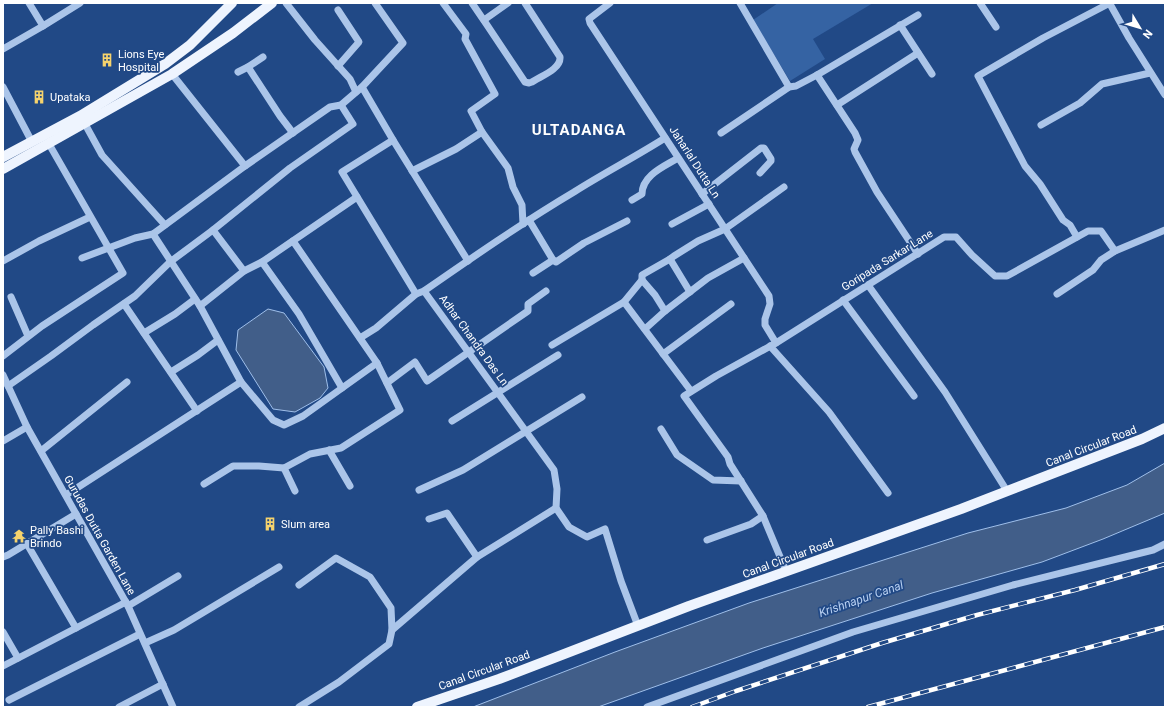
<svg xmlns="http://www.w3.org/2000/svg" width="1168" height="710" viewBox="0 0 1168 710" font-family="Roboto,sans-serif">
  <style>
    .green { fill: #3563a3 }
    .water { fill: #415e89; stroke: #9fbfea }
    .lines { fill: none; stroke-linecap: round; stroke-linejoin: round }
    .minor { stroke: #abc5e9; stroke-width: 7 }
    .major { stroke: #eef4fe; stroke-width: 10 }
    .rail-casing { stroke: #fff; stroke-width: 4.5 }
    .rail { stroke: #214986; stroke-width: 3; stroke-dasharray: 9; stroke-linecap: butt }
    .labels { text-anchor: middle; stroke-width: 3.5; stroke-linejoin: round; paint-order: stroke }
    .poi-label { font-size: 11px; fill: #fff; stroke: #214986; text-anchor: start }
    .street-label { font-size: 11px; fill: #fff; stroke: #214986 }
    .water-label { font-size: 12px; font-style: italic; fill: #b7cff1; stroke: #214986 }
    .district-label { font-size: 15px; font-weight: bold; letter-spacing: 1px; fill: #fff; stroke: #214986 }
  </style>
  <rect width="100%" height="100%" fill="#214986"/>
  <path class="green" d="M778,3h95l-60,36 12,20 -35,22 -37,-61z"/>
  <g class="water">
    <path d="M268,309l16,4 40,54 4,21 -8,10 -25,14 -22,-3 -37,-59 2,-20z"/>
    <path d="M1165,463v50l-62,26 -61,23 -110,31 -169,55 -165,59h-125l142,-55 134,-49 219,-70 98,-25 61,-23z"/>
  </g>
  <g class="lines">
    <g class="minor">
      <path d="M29,3l14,23"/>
      <path d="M286,3l29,37 35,39 6,13"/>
      <path d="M443,3l23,31 -1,5 30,55 -24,17 11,21 26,36 5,19 9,18 1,19"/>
      <path d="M472,3l15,22 38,57 4,1 3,-1c9,-6 29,-13 28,-25l-35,-54"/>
      <path d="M610,3l-21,16 1,4 179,273 1,8 -5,15v6l11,18"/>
      <path d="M740,3l49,84"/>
      <path d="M980,3l16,24"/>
      <path d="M1110,4l19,34 36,57"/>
      <path d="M338,10l21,32 -21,24"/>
      <path d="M484,20l24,-17"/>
      <path d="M900,25l32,49"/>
      <path d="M3,49l40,-23 37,-23"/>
      <path d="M248,67l32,49 13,17"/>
      <path d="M238,72l10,-5 15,-10"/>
      <path d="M172,74l73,92"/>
      <path d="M817,75l38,58 3,7 -4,9 1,3 22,40 41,62"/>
      <path d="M3,87l29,55"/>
      <path d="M362,87l31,53 -51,32 74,122 8,-3c49,-34 98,-68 150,-99 30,-19 61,-35 91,-54"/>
      <path d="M837,105l81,-52"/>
      <path d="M85,124l17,31 63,70"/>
      <path d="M1041,125l39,-22 22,-19 48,-11"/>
      <path d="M721,133l68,-46 7,-1 21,-11 101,-60"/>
      <path d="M393,140l75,121"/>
      <path d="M412,171l44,-22 26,-17"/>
      <path d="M702,194l59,-46h3l7,11v2l-11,12"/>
      <path d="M632,200l10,-6c0,-19 23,-28 36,-36"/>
      <path d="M529,220l24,40 3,2 28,-19 43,-22"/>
      <path d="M672,224l37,-20"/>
      <path d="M213,230l31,41"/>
      <path d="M153,234l47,72 41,76 32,38 11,5 19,-9 74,-53"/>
      <path d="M1077,237l-7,-12 -7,-5 -23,-36 -15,-18 -47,-90 65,-38 67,-35"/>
      <path d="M293,241l84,122 23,47 -59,38 -31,6 -26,14 11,23"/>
      <path d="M82,258l53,-20 18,-4 92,-68 85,-59 11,-2 21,-18 41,-44 -28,-40"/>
      <path d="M670,259l20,33"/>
      <path d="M3,261l36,-20 51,-24"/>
      <path d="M262,262l37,52 43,74"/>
      <path d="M533,273l20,-13"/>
      <path d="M642,280l13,15 10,16"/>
      <path d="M868,285l77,107 62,99"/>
      <path d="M424,291l130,179 3,19 -1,19 13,19 18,10 18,-8 16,52 17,45"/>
      <path d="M1057,294l36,-24 8,-10 14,-9 50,-21"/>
      <path d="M11,297l17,39"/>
      <path d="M843,300l71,96"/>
      <path d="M624,302l67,89"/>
      <path d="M124,304l73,107"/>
      <path d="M200,306l44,-35 18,-9 95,-65"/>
      <path d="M645,329l20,-18 43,-33 36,-20"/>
      <path d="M144,333l31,-19 20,-15"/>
      <path d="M360,338l16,-10 40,-34"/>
      <path d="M552,345l72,-43 18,-22v-5l28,-16 4,-3 24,-15 27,-12 59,-42"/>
      <path d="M770,346l59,66 59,81"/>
      <path d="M663,354l68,-50"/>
      <path d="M3,356l39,-30 81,-53 -74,-129"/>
      <path d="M171,372l27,-17 20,-15"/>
      <path d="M3,375l24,52 101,179 45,101"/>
      <path d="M387,383l28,-21 12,19 101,-70v-7l18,-13"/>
      <path d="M8,386l43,-30 42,-31 42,-29 35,-34 43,-32 77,-62 63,-44 -12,-19"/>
      <path d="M452,421l106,-66"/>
      <path d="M661,429l16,26 36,25 28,1"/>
      <path d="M3,441l24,-14"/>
      <path d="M329,450l21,36"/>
      <path d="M41,451l86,-69"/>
      <path d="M204,484l29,-18h26l25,2"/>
      <path d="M419,490l44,-20 119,-73"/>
      <path d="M66,495l175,-113"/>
      <path d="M429,519l18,-6 30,44"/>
      <path d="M707,540l44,-16 12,-8"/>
      <path d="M27,544l49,84"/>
      <path d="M3,557l5,-2 68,-41"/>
      <path d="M786,571l-23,-55 -33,-52 -2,-7 -44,-61 32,-20 60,-33 168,-106h12l16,18 23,21h12l81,-45h13l14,20"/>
      <path d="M299,585l37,-27 34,19 21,31 1,22"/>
      <path d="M128,606l50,-30"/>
      <path d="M3,632l15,26"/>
      <path d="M145,643l29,-13 105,-63"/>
      <path d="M3,666l123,-64"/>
      <path d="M9,700l131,-66"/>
      <path d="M119,707l44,-23"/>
      <path d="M299,707l40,-25 50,-38 3,-14 85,-73 79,-49"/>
      <path d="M647,707l206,-75 160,-47 140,-35 12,-6"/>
    </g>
    <g class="major">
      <path d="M3,157l77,-41 85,-52 25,-19 42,-42"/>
      <path d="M3,169l169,-95 61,-41 39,-30"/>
      <path d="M417,707l82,-28 190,-73 272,-97 181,-70 23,-11"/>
    </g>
    <g class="rail-casing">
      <g id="rail">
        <path d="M692,707l44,-16 146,-48 95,-28 98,-25 90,-26"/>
        <path d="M868,707l297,-80"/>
      </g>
    </g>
    <use href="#rail" class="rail"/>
  </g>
  <defs>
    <g id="building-bare" transform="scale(1.08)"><path d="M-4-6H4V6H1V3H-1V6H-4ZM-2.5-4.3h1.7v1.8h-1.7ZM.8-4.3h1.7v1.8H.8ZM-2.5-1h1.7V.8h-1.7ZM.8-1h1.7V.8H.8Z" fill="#f6d36d" stroke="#214986" stroke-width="2.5" paint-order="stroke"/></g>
    <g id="temple-bare" transform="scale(1.08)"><path d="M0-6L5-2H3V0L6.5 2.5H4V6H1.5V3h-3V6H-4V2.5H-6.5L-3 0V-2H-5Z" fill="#f6d36d" stroke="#214986" stroke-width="2.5" paint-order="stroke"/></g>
  </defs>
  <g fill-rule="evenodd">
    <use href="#building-bare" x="107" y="60"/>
    <use href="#building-bare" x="39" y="97"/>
    <use href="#building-bare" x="270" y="524"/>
    <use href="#temple-bare" x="19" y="536"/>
  </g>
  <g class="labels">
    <g class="poi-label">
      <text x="118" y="58">Lions Eye<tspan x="118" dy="13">Hospital</tspan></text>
      <text x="50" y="101">Upataka</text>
      <text x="281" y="528">Slum area</text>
      <text x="30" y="534">Pally Bashi<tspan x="30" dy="13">Brindo</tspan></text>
    </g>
    <g class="street-label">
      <text transform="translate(695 162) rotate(57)" y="4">Jaharlal Dutta Ln</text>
      <text transform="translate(887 260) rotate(-32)" y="4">Goripada Sarkar Lane</text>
      <text transform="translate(474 340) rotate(54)" y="4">Adhar Chandra Das Ln</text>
      <text transform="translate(1091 446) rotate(-21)" y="4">Canal Circular Road</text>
      <text transform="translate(100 535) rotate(61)" y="4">Gurudas Dutta Garden Lane</text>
      <text transform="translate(788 558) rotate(-20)" y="4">Canal Circular Road</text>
      <text transform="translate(484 670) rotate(-20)" y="4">Canal Circular Road</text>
    </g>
    <g class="water-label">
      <text transform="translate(861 599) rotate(-19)" y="4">Krishnapur Canal</text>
    </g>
    <g class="district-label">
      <text x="579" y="135">ULTADANGA</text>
    </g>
  </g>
  <rect width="1168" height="710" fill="none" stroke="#ffffff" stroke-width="8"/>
  <g transform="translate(1140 28) rotate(128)" stroke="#214986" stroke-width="3" paint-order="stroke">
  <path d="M0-3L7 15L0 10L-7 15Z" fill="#ffffff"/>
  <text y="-6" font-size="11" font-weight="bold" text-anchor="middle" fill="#ffffff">N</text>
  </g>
</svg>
